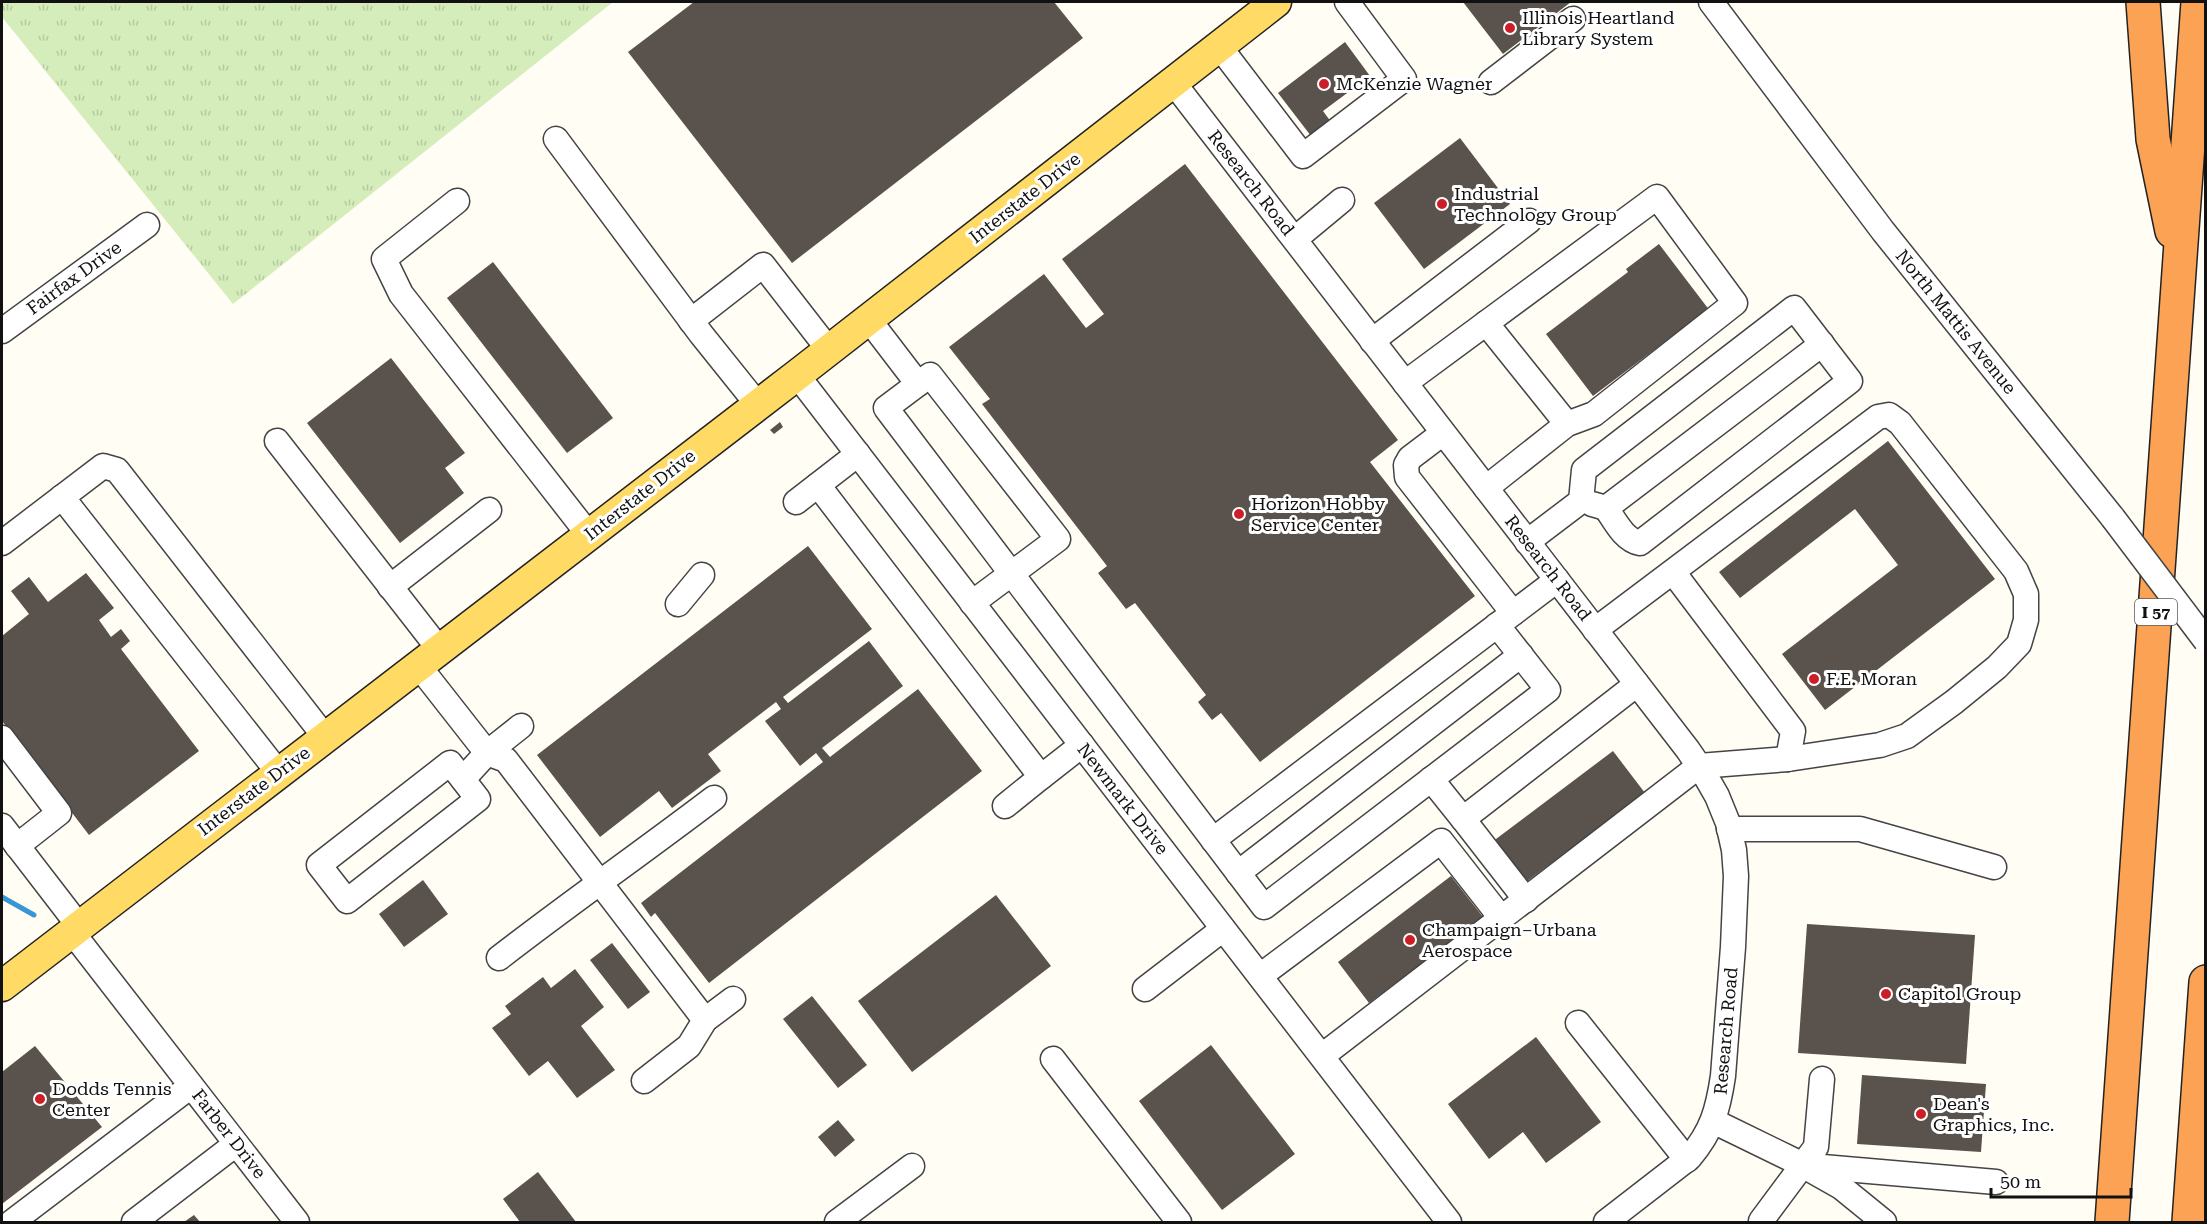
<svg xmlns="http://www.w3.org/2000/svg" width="2207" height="1224" viewBox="0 0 2207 1224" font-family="'Roboto Serif',serif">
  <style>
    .grass { fill: url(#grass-tufts) }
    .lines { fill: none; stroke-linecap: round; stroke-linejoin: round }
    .stream { stroke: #3796d6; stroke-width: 5 }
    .building { fill: #5a524c }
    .minor-casing { stroke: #444; stroke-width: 27 }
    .major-casing { stroke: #222; stroke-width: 33 }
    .highway-casing { stroke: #222; stroke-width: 36 }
    .minor { stroke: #fff; stroke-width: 24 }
    .major { stroke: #ffda64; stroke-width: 30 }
    .highway { stroke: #fca255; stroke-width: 33 }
    .minor-bridge-casing { stroke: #444; stroke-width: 27; stroke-linecap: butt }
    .minor-bridge { stroke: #fff; stroke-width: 24 }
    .poi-dot { fill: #cb1e26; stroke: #fff; stroke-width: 2 }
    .labels { text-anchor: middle; stroke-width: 6; stroke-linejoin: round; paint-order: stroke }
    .shield { fill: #fff; stroke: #585858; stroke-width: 1.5 }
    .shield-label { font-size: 16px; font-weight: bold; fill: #111 }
    .poi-label { font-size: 18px; fill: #111; stroke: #fff; text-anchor: start }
    .street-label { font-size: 18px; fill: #111; stroke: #fff }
  </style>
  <defs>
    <pattern id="grass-tufts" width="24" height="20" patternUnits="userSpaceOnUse" patternTransform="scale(1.5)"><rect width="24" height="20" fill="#d4edba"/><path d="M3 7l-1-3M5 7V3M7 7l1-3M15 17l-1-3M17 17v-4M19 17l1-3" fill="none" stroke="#b5ca9f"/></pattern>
  </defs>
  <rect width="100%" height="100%" fill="#fffdf4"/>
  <path class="grass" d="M2,2h611l-380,302 -231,-287z"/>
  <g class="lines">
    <path class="stream" d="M2,897l32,18"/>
  </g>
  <g class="building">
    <path d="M694,2h360l29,36 -291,225 -164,-211z"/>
    <path d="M1463,2h108l-68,52z"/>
    <path d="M1345,42l25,34 -47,35 8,11 -20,14 -33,-43z"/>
    <path d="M1460,138l50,66 -86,65 -50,-66z"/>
    <path d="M1185,164l213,276 -28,22 105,134 -215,166 -39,-49 -9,7 -14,-18 8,-7 -71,-92 -9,6 -28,-36 9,-7 -125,-162 8,-5 -41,-52 95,-73 42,54 18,-14 -42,-55z"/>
    <path d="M1659,244l51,67 -34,26 -2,-2 -81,61 -47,-62 82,-62 -2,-3z"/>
    <path d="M493,262l120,156 -46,35 -120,-155z"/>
    <path d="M391,358l74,95 -20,15 19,25 -64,50 -93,-120z"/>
    <path d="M780,422l3,5 -9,7 -4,-4z"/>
    <path d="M1888,441l107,138 -170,131 -43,-56 116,-89 -43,-56 -115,89 -21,-26z"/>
    <path d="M808,546l64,83 -89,68 5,6 81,-62 34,45 -81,62 8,9 88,-68 64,82 -273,212 -54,-70 -4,4 -10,-14 182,-141 -7,-9 -16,13 -35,-45 16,-12 -5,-7 -68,52 13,17 -49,37 -13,-17 -59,46 -63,-82z"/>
    <path d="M86,573l28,35 -15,12 12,17 10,-8 9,12 -9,8 78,102 -110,84 -87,-114v-85l27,-22 -18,-23 18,-14 19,25z"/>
    <path d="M1613,751l32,42 -122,91 -31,-42z"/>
    <path d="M1451,876l32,41 -114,86 -31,-41z"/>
    <path d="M423,880l25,34 -44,33 -25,-33z"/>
    <path d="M996,895l55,71 -139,106 -54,-71z"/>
    <path d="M1807,924l168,11 -9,129 -168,-11z"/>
    <path d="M612,943l38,49 -22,17 -38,-49z"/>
    <path d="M575,969l29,38 -23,19 34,44 -38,28 -29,-37 -19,15 -37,-48 19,-14 -6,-8 38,-29 8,11z"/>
    <path d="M812,996l55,69 -29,23 -55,-69z"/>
    <path d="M1536,1037l65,85 -55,41 -23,-31 -34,27 -41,-55z"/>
    <path d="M1211,1045l84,109 -73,56 -83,-109z"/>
    <path d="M35,1046l67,81 -100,77v-132z"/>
    <path d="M1862,1075l124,9 -5,68 -124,-8z"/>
    <path d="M838,1120l17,20 -20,17 -17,-20z"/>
    <path d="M538,1172l38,50h-56l-17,-23z"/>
    <path d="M194,1215l6,7h-16z"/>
  </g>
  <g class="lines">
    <g class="minor-casing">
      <g id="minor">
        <path d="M1711,2l172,229 230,287"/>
        <path d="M1219,46l84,110 101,-77 -57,-77"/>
        <path d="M1173,82l515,668 17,25 12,21 11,27 6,27 2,26 -3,71 -10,129c-5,34 -11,55 -33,81l-84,65"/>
        <path d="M1491,82l82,-63"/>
        <path d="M556,139l145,195 57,71"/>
        <path d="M457,201l-73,58 17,35 188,241"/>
        <path d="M1295,239l47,-39"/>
        <path d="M869,320l49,64"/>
        <path d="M691,321l72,-56 66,85"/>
        <path d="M1486,323l81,101"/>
        <path d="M2,331l145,-106"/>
        <path d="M1372,341l157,-120"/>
        <path d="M797,375l652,847"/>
        <path d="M1405,383l252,-186 78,106 -141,111 -27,10 -81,64"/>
        <path d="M1443,433l-33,25 -4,7 1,12 106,136"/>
        <path d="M277,441l162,208"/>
        <path d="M818,485l223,292 -36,29"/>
        <path d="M62,497l216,275"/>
        <path d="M796,502l62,-48"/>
        <path d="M1592,504l14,4 216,-164"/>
        <path d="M1527,542l54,-41 3,-31 210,-162 56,73 -210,162c-16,-3 -25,-22 -34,-35"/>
        <path d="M2,543l101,-77 14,4 208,267"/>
        <path d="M1673,572l120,159 -5,28"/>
        <path d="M390,587l99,-77"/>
        <path d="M972,603l86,-64 -128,-164 -44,33c126,166 251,333 378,499l284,-217 -51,-65"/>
        <path d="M678,604l24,-29"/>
        <path d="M418,665l69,88 19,7 199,260"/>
        <path d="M2,738l57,75 -42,33"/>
        <path d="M450,763l28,36 -131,102 -28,-36z"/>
        <path d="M1041,777l41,-32"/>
        <path d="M463,779l24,-26 34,-27"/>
        <path d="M1431,779l32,40"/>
        <path d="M2,826l77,100"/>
        <path d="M1729,829h131l134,38"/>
        <path d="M1213,840l344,-260"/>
        <path d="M1238,873l283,-218"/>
        <path d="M1526,900l-63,-81 174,-135"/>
        <path d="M72,932l225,290"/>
        <path d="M499,958c71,-55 144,-106 215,-160"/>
        <path d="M1260,976l181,-135 61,78"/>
        <path d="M1145,989l78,-60"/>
        <path d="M1578,1023l109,137"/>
        <path d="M1322,1056l377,-290 89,-7 92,-14 27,-9 47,-34 43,-35 22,-23 7,-24v-26l-10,-23 -116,-148 -11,-8 -11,2 -283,213"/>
        <path d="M1053,1059l126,163"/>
        <path d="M644,1081l45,-35 16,-26 28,-21"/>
        <path d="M1713,1121l82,40 46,26 43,35"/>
        <path d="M1811,1166l185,16"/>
        <path d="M1761,1221l55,-74 6,-68"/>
        <path d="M12,1222l179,-136"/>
        <path d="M134,1222l102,-78"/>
        <path d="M837,1222l75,-56"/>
      </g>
    </g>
    <g class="major-casing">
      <path id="major" d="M2,986l795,-611 479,-373"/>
    </g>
    <g class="highway-casing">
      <g id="highway">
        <path d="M2143,2l10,137 19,92"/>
        <path d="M2112,1222l86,-1220"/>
        <path d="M2189,1222l17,-240"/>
      </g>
    </g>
    <use href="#minor" class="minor"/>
    <use href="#major" class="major"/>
    <use href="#highway" class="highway"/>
    <g class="minor-bridge-casing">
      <path id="minor-bridge" d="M2113,518l93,123"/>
    </g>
    <use href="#minor-bridge" class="minor-bridge"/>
  </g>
  <g class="poi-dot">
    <circle cx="1510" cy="28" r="6"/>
    <circle cx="1324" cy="84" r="6"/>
    <circle cx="1442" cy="204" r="6"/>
    <circle cx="1239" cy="514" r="6"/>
    <circle cx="1814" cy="679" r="6"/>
    <circle cx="1410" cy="940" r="6"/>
    <circle cx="1886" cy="994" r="6"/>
    <circle cx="40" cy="1099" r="6"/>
    <circle cx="1921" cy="1114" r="6"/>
  </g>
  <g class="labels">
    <rect class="shield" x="2135" y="599" width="42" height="26" rx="4.5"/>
    <g class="shield-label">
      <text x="2156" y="618">I 57</text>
    </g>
    <g class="poi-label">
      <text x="1522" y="24">Illinois Heartland<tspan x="1522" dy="21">Library System</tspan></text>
      <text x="1336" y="90">McKenzie Wagner</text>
      <text x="1454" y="200">Industrial<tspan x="1454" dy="21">Technology Group</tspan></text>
      <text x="1251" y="510">Horizon Hobby<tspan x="1251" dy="21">Service Center</tspan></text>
      <text x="1826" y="685">F.E. Moran</text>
      <text x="1422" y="936">Champaign–Urbana<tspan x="1422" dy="21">Aerospace</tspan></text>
      <text x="1898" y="1000">Capitol Group</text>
      <text x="52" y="1095">Dodds Tennis<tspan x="52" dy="21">Center</tspan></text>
      <text x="1933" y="1110">Dean's<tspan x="1933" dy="21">Graphics, Inc.</tspan></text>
    </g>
    <g class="street-label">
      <text transform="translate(1251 183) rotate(52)" y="6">Research Road</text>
      <text transform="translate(1025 198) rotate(-38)" y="6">Interstate Drive</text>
      <text transform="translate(74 278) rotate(-36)" y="6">Fairfax Drive</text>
      <text transform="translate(1956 322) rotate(51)" y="6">North Mattis Avenue</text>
      <text transform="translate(640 495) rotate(-38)" y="6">Interstate Drive</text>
      <text transform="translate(1548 568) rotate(52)" y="6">Research Road</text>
      <text transform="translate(254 791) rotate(-37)" y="6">Interstate Drive</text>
      <text transform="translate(1123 799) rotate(52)" y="6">Newmark Drive</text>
      <text transform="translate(1726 1031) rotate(-85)" y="6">Research Road</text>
      <text transform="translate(229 1134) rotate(52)" y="6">Farber Drive</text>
    </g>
  </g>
  <rect width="2207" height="1224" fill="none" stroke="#111111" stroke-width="6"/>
  <path d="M1991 1188v9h140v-9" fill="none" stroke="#111111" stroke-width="3"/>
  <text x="2000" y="1188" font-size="18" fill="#111111" stroke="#ffffff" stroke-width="4.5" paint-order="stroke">50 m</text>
</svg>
